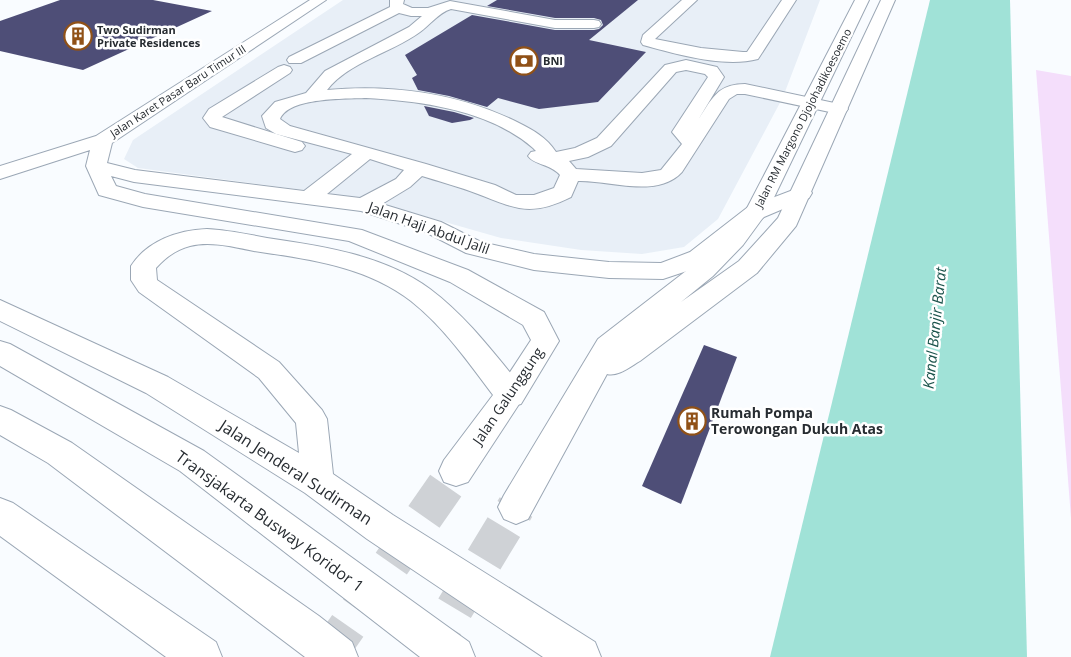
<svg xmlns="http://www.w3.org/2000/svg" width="1071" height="657" viewBox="0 0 1071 657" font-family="'Open Sans',sans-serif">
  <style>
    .built { fill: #e8eff7 }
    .green { fill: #f4defb }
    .water { fill: #a0e2d7 }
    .building { fill: #4e4e77 }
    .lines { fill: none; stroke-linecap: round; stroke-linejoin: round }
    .major-tunnel { stroke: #cfd2d6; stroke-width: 38; stroke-dasharray: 38 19; stroke-linecap: butt }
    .minor-casing { stroke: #9ba7b5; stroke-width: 2 }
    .major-casing { stroke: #9ba7b5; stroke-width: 2 }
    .minor { fill: #fff; fill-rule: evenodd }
    .major { fill: #fff; fill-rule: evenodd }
    .labels { text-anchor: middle; stroke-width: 5; stroke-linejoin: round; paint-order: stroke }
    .far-poi-label { font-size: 11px; font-weight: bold; fill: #272c31; stroke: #fff; text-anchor: start }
    .far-street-label { font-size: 11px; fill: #272c31; stroke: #fff }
    .street-label { font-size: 14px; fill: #272c31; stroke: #fff }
    .poi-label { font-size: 14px; font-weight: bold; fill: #272c31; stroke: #fff; text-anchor: start }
    .water-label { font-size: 15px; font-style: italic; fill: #1c544c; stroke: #fff }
    .near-street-label { font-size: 16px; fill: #272c31; stroke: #fff }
  </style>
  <rect width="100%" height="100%" fill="#f9fcff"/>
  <path class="built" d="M343,0h477l-37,97 -65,122 -34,28 -42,7 -61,-4 -80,-12 -119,-34 -71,-13 -173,-23 -14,-9 9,-19z"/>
  <path class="green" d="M1036,70l35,6v442z"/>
  <path class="water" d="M930,0h80l17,657h-257z"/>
  <g class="building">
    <path d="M60,0h93l59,11 -129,59 -83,-19v-30z"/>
    <path d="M497,0h141l-49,40 57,12 -48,50 -59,7 -41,-11 -11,9 -38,-11 -31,-6 -6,-12 5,-3 -12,-20 67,-40 83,15h39l5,-1 4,-4 -2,-5 -7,-2h-39l-68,-12z"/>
    <path d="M424,106l30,6 20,6 -4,2 -18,3 -23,-7z"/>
    <path d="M704,345l33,12 -56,147 -39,-18z"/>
  </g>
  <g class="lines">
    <g class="major-tunnel">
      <path d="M326,657l130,-186"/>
      <path d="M425,657l91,-150"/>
    </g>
    <g class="minor-casing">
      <g id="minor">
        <path d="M310,0h16l-214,143 -5,20 28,7 169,21 48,-37 -76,-20 -10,-6 -4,-12 13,-14 31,-9 19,-22 84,-44 13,-11h-11l-12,-3 -98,50h-12l-2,-3 2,-3 101,-50v-7h14l-1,4 9,4h16l22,-7 105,19h39l5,1 2,3 -2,3 -5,1h-39l-104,-19c-13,4 -21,16 -31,23 -30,22 -70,29 -93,58 64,-6 132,3 190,32 16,8 29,15 39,30l19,-4 22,-10 68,-73 21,-5 31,7 7,10 -26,43c14,-21 19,-36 47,-36l94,20 6,1 3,4 -3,4 -6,1 -94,-20h-8l-8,5 -47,73c-25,27 -72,8 -104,9l-7,16c-40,20 -55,12 -93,-3 -18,-7 -37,-12 -56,-18l-12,11 -28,17 59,18 40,20 53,12 75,8 52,1 29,-11 58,-45 53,-20 8,1 3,5 -3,5 -45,19 -56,47 -45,15 -54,-1 -75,-8 -68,-17 -41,-21 -64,-21 -227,-29 -23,-6 5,10 29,8 217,36 106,40 76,42 15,29 -38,63 -11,3 -11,-3 -4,-9 36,-55 -8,-15 -73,-43 -101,-41 -206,-34 -44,-12 -13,-29 4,-16 -90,29v-13l96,-30zM686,70l19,4 3,3 -36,55 10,12 -21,26 -19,3 -66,-4 -7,-8 19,-4 23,-11 65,-74zM366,98c56,3 123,12 167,50l3,3 -5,1 -3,4c6,9 23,8 32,19l-6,13 -20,7h-18l-21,-10 -69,-21 -136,-38 -10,-7c9,-22 66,-20 86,-21zM370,159l34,11 -8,9 -36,19 -33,-4z"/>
        <path d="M682,0h15l-42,39 46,9 42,4h4l35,-52h14l-38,59c-34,9 -82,-5 -115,-14l-2,-3 2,-7z"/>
        <path d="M284,65l6,2 2,3 -2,3 -68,44 80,25 3,4 -3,4 -7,2 -7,-2 -78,-23 -7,-9 6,-9 69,-42z"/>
        <path d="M0,341l10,3 194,107 265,191 6,15h-55l-240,-186 -180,-105z"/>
        <path d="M0,406l11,4 61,33 247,173 33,26 6,15h-53l-257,-194 -48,-28z"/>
      </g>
    </g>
    <g class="major-casing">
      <g id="major">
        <path d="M855,0h14l-102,212 -24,33 -30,31 -32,26 58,-41 39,-43 103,-218h14l-99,226 -39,47 -117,88c-9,5 -22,16 -33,13l-79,145 -12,5 -12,-5 -6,-12 6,-12 94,-156 97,-75 32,-29 19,-25z"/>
        <path d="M207,229c20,1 40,5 60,9 55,8 117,17 163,51 36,27 63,63 91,97l4,9 -57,87 -12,4 -12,-4 -5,-11 5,-11 49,-65c-25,-33 -49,-68 -82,-94 -45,-35 -103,-42 -157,-50 -21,-4 -43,-10 -64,-5 -13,3 -25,12 -34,22l1,12 122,82 43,48 5,9 6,55 60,41 202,127 6,15h-58l-176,-118 -62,-46 -159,-100 -146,-72v-21l168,77 131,76 -3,-30 -37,-45 -120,-86 -8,-12v-14c16,-25 47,-36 76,-37z"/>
        <path d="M0,498l13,5 203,139 6,15h-56l-166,-121z"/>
      </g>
    </g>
    <use href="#minor" class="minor"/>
    <use href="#major" class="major"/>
  </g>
  <defs>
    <g id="building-ring" transform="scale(1.4375)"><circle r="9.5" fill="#fff" stroke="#905117" stroke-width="1.5"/><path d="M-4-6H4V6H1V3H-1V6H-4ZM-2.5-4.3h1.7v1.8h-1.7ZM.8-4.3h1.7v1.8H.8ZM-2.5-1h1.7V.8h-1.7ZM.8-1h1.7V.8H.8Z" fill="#905117"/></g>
    <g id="bank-ring" transform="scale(1.4375)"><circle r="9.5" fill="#fff" stroke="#905117" stroke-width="1.5"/><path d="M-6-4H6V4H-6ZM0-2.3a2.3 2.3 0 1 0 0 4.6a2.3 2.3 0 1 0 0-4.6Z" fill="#905117"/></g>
  </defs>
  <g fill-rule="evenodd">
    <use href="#building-ring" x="78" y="36"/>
    <use href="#bank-ring" x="524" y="61"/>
    <use href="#building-ring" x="692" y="421"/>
  </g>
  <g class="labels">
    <g class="far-poi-label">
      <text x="97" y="34">Two Sudirman<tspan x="97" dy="13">Private Residences</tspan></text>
      <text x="543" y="65">BNI</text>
    </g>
    <g class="far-street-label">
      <text transform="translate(178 91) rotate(-33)" y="4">Jalan Karet Pasar Baru Timur III</text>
      <text transform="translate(803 118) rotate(-63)" y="4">Jalan RM Margono Djojohadikoesoemo</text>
    </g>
    <g class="street-label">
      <text transform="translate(429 228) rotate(20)" y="5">Jalan Haji Abdul Jalil</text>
      <text transform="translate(508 396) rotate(-56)" y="5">Jalan Galunggung</text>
    </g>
    <g class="poi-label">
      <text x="711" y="418">Rumah Pompa<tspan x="711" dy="16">Terowongan Dukuh Atas</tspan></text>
    </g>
    <g class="water-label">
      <text transform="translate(935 328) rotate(-84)" y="5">Kanal Banjir Barat</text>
    </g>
    <g class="near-street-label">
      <text transform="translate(296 472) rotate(33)" y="6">Jalan Jenderal Sudirman</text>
      <text transform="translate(270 521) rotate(36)" y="6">Transjakarta Busway Koridor 1</text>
    </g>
  </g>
</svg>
